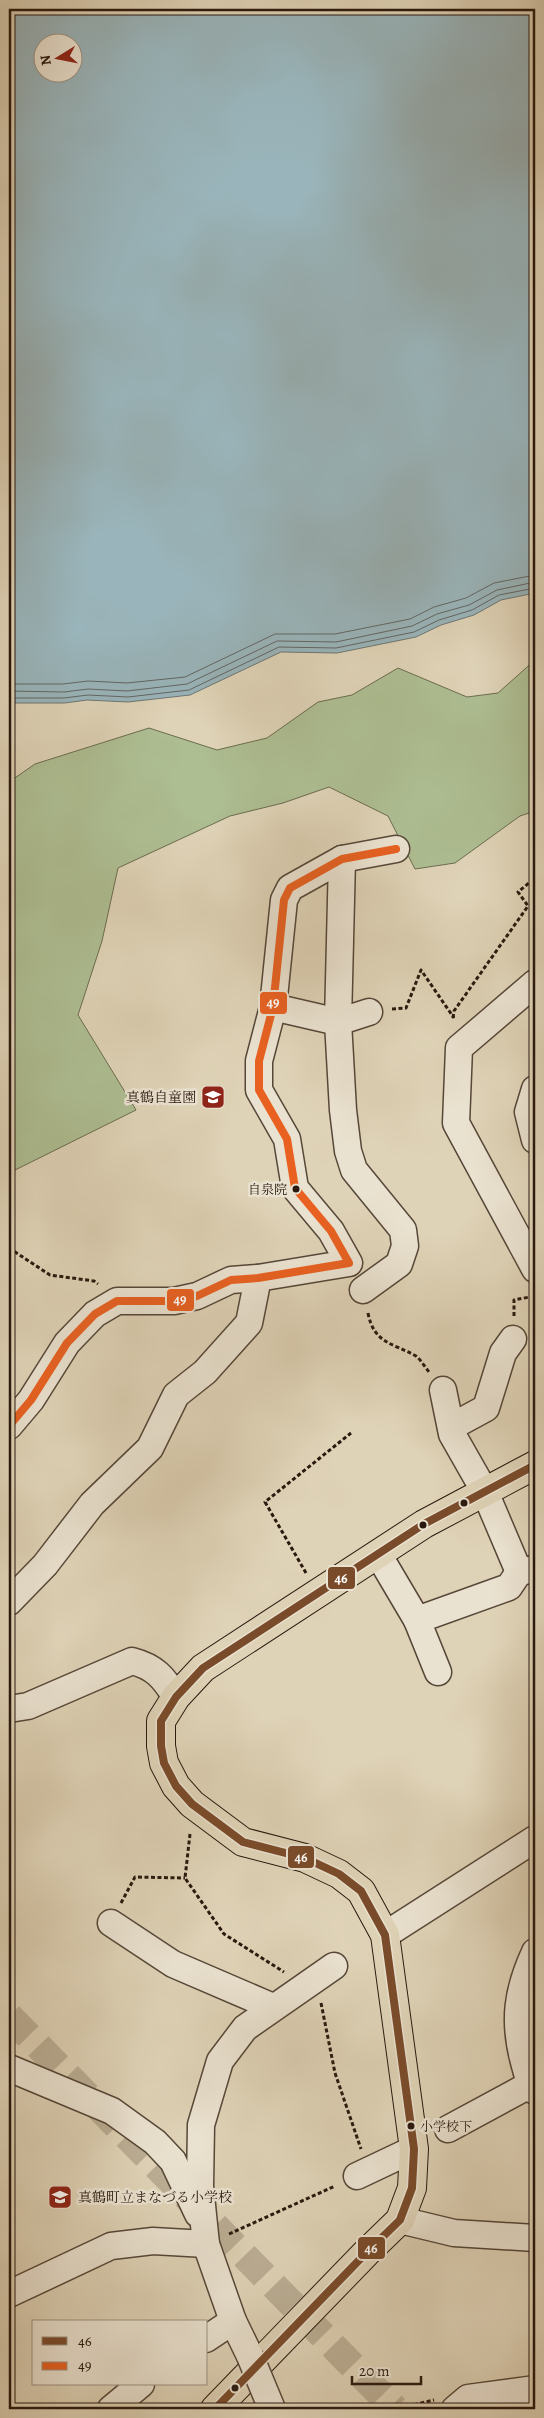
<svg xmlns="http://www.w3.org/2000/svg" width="544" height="2418" viewBox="0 0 544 2418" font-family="Alegreya,'Noto Serif JP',serif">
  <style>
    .green { fill: #adbe92; stroke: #6b6b50 }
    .water { fill: #99b4ba; stroke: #6c7675; fill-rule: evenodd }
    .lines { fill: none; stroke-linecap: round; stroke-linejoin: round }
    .shore { stroke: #616664; stroke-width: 1 }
    .highway-tunnel { stroke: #bbae95; stroke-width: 28; stroke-dasharray: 28 14; stroke-linecap: butt }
    .minor-casing { stroke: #564738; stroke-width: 29 }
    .major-casing { stroke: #29180e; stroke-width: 30 }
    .path { stroke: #29180e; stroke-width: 3; stroke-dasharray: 4 2.5; stroke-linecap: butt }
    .minor { stroke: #eae2d0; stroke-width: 26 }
    .major { stroke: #dfd3b7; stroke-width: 28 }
    .minor-bridge-casing { stroke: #564738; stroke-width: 29; stroke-linecap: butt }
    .minor-bridge { stroke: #eae2d0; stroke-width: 26 }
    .bus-1-casing { stroke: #eae2d0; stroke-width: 11 }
    .bus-2-casing { stroke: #eae2d0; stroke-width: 11 }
    .bus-1 { stroke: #7a4b2a; stroke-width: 8 }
    .bus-2 { stroke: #e86121; stroke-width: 8 }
    .bus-dot { fill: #29180e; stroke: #eae2d0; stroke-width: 2 }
    .labels { text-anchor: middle; stroke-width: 5; stroke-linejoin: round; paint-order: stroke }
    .bus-label { font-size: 13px; fill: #29180e; stroke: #eae2d0; text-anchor: end }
    .poi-label { font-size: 14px; fill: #29180e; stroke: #eae2d0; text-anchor: end }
    .line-badge { stroke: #eae2d0; stroke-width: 2 }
    .badge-label { font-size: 14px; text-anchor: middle; font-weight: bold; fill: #fff }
  </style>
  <rect width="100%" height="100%" fill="#dfd3b7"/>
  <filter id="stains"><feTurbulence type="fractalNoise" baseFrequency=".004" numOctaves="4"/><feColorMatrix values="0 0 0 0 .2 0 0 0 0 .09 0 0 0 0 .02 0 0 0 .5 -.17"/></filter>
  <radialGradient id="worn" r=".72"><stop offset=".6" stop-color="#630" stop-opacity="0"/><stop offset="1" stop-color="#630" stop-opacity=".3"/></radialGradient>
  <path class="green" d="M535,660v151l-15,5 -65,47 -40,6 -27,-53 -59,-29 -46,16 -53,13 -112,52 -16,73 -24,74 58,95 -127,63v-391l26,-18 114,-36 68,22 50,-12 51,-36 34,-7 46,-27 69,29 31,-4z"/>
  <path class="water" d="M9,9h526v584l-34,7 -27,15 -33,10 -25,12 -79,16 -56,-1 -91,43 -62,7 -41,-2 -22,3h-56zM42,42h30v30h-30z"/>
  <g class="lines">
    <g class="shore">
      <path d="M9,684h54l25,-3 39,2 58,-6 90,-43h60l75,-15 24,-12 32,-9 28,-15 41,-8"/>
      <path d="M9,691l55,1 24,-3 39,2 60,-7 90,-43 59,1 76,-16 25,-12 32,-9 28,-15 38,-8"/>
      <path d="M9,698h55l24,-3 40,2 61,-7 90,-43 57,1 78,-16 25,-12 33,-10 27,-15 36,-7"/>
    </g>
    <path class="highway-tunnel" d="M9,2016l386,393"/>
    <g class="minor-casing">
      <g id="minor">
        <path d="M342,859l-4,163 5,88 5,41 6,19 49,60 2,16 -6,18 -36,26"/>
        <path d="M535,983l-76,65 -3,75 79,146"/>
        <path d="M273,1007l65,15 31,-10"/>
        <path d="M535,1089l-7,23 7,28"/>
        <path d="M443,1390l9,44 33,58 34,80 16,-3"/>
        <path d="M9,1426l22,-26 36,-57 28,-29 22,-13h57l23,-5 34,-16 27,-2 91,-15 -18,-32 -36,-43 -8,-49 -28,-49v-29l14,-54 11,-107 6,-12 52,-29 54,-10"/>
        <path d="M451,1427l35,-19 17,-55 10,-14"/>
        <path d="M378,1554l39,66 21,52"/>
        <path d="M9,1602l36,-37 47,-61 58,-56 26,-53 29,-23 44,-49 9,-45"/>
        <path d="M417,1620l92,-33 10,-15"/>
        <path d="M9,1709l19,-3 104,-45c23,6 31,16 44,36"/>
        <path d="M111,1923l62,41 100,43"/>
        <path d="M385,1935l150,-96"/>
        <path d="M535,1952c-18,39 -22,69 -11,110 3,11 5,21 11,29"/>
        <path d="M9,2068l103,43 43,31 18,19 25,53"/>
        <path d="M448,2129l87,-47"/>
        <path d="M357,2176l57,-27"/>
        <path d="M400,2220l54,13 81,5"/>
        <path d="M9,2294l102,-48 42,-5 53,3"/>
        <path d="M206,2339l27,-18"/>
        <path d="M250,2356l-17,-35 -27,-77 -6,-58 1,-61 19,-64 25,-33 89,-62"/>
        <path d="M111,2409l30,-25"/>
        <path d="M455,2409l13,-11 67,-9"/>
      </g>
    </g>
    <g class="major-casing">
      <path id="major" d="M215,2409l151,-156 34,-33 12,-32 2,-39 -29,-214 -24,-44 -22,-17 -34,-16 -62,-16 -51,-38 -16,-18 -12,-23 -3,-17v-25l15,-24 27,-29 221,-144 111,-59"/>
    </g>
    <g class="path">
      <path d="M392,1009l14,-1 15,-38 33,48"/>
      <path d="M453,1018l1,-7 74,-105 -10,-14 17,-14"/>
      <path d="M9,1248l41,27 44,6 4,3"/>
      <path d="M368,1313c6,31 25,30 48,43 5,4 9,11 13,16"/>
      <path d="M514,1316v-16l21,-4"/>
      <path d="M306,1573l-41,-71 86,-69"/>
      <path d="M190,1834l-5,44 39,56 60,38"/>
      <path d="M121,1903l14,-26 50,1"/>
      <path d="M321,2003l14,70 26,76"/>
      <path d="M531,2114l4,8"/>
      <path d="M229,2234l106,-48"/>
      <path d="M395,2409l39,-9"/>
    </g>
    <use href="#minor" class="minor"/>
    <use href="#major" class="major"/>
    <g class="minor-bridge-casing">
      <path id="minor-bridge" d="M250,2356l22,53"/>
    </g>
    <use href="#minor-bridge" class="minor-bridge"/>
    <g class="bus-1-casing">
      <path id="bus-1" d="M215,2409l151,-156 34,-33 12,-32 2,-39 -29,-214 -24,-44 -22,-17 -34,-16 -62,-16 -51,-38 -16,-18 -12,-23 -3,-17v-25l15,-24 27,-29 221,-144 111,-59"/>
    </g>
    <g class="bus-2-casing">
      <path id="bus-2" d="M9,1426l22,-26 36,-57 28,-29 22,-13h57l23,-5 34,-16 27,-2 91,-15 -18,-32 -36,-43 -8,-49 -28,-49v-29l14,-54 11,-107 6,-12 52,-29 54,-10"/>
    </g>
    <use href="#bus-1" class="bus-1"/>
    <use href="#bus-2" class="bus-2"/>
  </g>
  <defs>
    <g id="school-square" transform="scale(1.25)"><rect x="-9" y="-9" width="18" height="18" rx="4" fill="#8f2418" stroke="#eae2d0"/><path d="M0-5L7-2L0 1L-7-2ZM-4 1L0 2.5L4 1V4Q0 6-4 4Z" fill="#fff"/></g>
  </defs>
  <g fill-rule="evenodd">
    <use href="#school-square" x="213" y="1097"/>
    <use href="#school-square" x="60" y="2197"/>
  </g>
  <g class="bus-dot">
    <circle cx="296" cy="1189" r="4.5"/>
    <circle cx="464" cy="1503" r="4.5"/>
    <circle cx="423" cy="1525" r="4.5"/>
    <circle cx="411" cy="2126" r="4.5"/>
    <circle cx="235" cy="2388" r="4.5"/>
  </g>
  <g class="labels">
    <g class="bus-label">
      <text x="287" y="1194">自泉院</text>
      <text x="420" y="2131" text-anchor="start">小学校下</text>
    </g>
    <g class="poi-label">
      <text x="196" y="1102">真鶴自童園</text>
      <text x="78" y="2202" text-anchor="start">真鶴町立まなづる小学校</text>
    </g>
  </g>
  <g class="line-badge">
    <rect x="259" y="991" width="29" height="24" rx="5" fill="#e86121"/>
    <rect x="166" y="1288" width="29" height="24" rx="5" fill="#e86121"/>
    <rect x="327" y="1566" width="29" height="24" rx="5" fill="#7a4b2a"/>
    <rect x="287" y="1845" width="28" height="24" rx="5" fill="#7a4b2a"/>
    <rect x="357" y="2236" width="29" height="24" rx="5" fill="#7a4b2a"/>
  </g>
  <g class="badge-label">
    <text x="273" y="1007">49</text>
    <text x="180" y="1304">49</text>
    <text x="341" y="1583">46</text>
    <text x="301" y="1862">46</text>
    <text x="371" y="2253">46</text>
  </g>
  <rect width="544" height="2418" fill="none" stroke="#dfd3b7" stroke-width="30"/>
  <rect x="10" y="10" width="524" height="2398" fill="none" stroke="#29180e" stroke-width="2.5"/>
  <rect x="15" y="15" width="514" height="2388" fill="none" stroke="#29180e"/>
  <rect x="32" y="2320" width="175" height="65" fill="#eae2d0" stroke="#9d9182"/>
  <rect x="42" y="2337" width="25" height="8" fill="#7a4b2a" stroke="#9d9182"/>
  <text x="78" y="2346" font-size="15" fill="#29180e">46</text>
  <rect x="42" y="2362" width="25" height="8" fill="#e86121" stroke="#9d9182"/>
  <text x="78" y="2370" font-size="15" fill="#29180e">49</text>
  <g transform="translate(58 58) rotate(260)"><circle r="24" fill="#eae2d0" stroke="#9d9182"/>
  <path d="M0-4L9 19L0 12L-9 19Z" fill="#8f2418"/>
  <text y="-8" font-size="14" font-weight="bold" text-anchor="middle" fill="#29180e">N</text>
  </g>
  <path d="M352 2376v8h69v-8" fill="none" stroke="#29180e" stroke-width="2.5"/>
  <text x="359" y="2376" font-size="15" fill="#29180e" stroke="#eae2d0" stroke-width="4" paint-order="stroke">20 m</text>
  <rect width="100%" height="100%" filter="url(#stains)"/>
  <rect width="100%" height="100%" fill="url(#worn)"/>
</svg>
